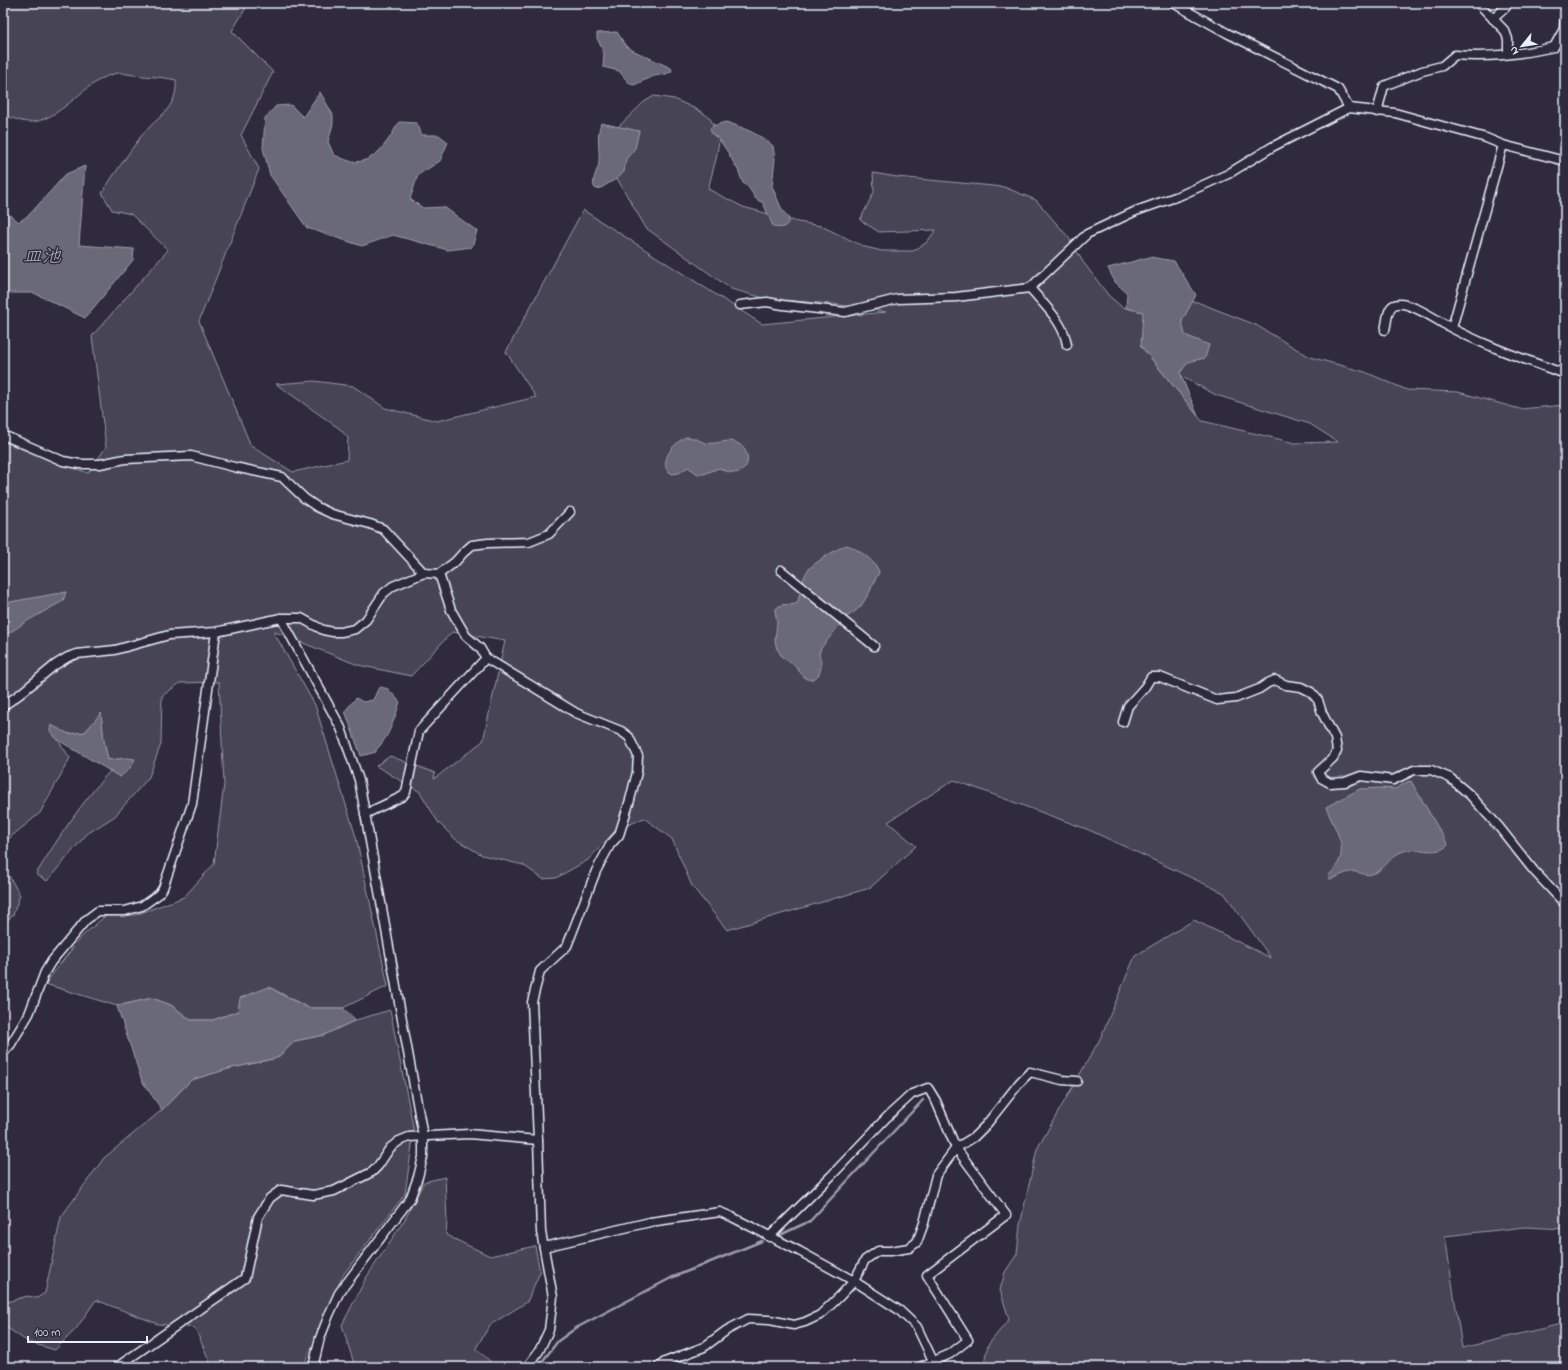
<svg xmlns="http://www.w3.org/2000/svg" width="1568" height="1370" viewBox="0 0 1568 1370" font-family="'Indie Flower','Klee One',sans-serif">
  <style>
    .green { fill: #464455; stroke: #979aa6; fill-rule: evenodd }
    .water { fill: #696978; stroke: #9c9fab }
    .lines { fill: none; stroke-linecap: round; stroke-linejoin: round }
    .stream { stroke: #9c9fab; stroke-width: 2.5 }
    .minor-casing { stroke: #e8f1f8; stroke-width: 11 }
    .minor { stroke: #2f2a3d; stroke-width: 8 }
    .labels { text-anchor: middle; stroke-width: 3; stroke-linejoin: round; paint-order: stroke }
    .water-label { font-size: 19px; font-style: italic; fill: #afb4be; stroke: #2f2a3d }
  </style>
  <rect width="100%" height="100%" fill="#2f2a3d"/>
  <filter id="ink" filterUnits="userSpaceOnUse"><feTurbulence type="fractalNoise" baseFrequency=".025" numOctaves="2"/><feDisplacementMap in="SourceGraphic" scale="8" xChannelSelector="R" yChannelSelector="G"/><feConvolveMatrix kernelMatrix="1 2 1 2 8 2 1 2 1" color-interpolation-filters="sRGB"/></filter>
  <g filter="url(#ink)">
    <g class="green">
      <path d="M3,3h246l-17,28 41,41 -32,63 18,34 -60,152 52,125 42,26 54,-12 1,-22 -8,-9 -64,-45 38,-3 39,5 32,22 52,13 99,-24 -30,-45 77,-142 179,114 124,-12 -52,-8 -66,-5 -37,-10 -85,-61 -34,-58 5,-42 27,-26 10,-6 20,3 24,11 11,7 11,19 -4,23 -8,30 35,18 55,15 23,4 44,21 17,4h31l13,-8 10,-13 -57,2 -19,-12 14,-28 -1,-19 24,4 107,10 32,13 33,38 14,24 26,34 13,11 21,5 21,-12 33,2 59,23 54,32 55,15 42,18 51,2 62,17 45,-4v824l-40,-2 -80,9 17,112 103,-25v44h-582l5,-22 21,-26 -9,-29 5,-18 12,-18 3,-29 17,-76 63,-110 35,-83 59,-36 77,38 -47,-65 -135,-63 -135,-50 -66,42 28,24 -46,42 -143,42 -35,-44 -20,-47 -28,-21 -29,13 -27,29 -32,18 -13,1 -20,-14 -41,-10 -27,-16 -17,-17 -18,-30 -44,-26 14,-10 45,17 -1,6 49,-38 22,-100 -53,-9 -41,44 -53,-11 -85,-34 42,74 41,132 32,149 -45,22h-34l-40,-21 -31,24 -25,9h-22l-20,-15 -19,-7 -35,8 -72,-22 36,-47 24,-21 30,-1 49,-18 30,-33 10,-80 -5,-102 -39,1 -18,13 -1,48 -12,33 -34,39 -28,18 -40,47 -11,-7c22,-36 46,-72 74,-103l10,6 -3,-17h-9l-4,-19 -3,-27 -16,18 -16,2 -19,-3 8,9 12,18 -30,55 -33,27 -4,6v-404l85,31 18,-26 -14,-111 76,-86 -37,-36 -19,-4 -10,-17c12,-19 26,-39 40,-58 16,-19 36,-26 34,-55 -17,-4 -33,-3 -49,-6 -3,0 -6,-2 -9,-1 -32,5 -52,44 -85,49 -12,1 -19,-5 -30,-6zM1140,345l12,1 32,32 32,17 94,29 28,18 -43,1 -93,-22z"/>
      <path d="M3,876h6l11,19 -7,20 -10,9z"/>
      <path d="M390,1010l24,121 -9,63 -62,81 -40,92h-91l-17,-39 -37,-4 -62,-24 -20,29 -21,21 -27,-8 -25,-17 1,-22 23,-7 10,2 8,-5 16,-76 43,-59 58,-48 29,-30 37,-11 49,-11 18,-17 29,-6 32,-15z"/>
      <path d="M445,1177l2,44 -1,14 44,21 45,-10 5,26 -13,30 -37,23 -14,23 20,19h-141l-13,-42 24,-47 39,-59 19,-37z"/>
    </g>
    <g class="water">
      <path d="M617,32l9,14 6,4 39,18 1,3 -6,3 -12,2 -20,9 -4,-1 -11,-13 -16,-4 1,-14 -7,-15v-5z"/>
      <path d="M320,92l13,23v9l-5,18 6,13c6,2 15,7 21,7 23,-1 34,-23 44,-40l18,1 5,12h17l9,7 -8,19 -22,14 -8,24 13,9 21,-1 33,24 -5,16 -24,3 -55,-15 -31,11 -55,-18 -37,-53 -7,-27 2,-30 11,-12 15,-1 12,12z"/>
      <path d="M726,122c14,4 37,14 47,24l2,13 -3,27 10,24 6,7 1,4c-3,7 -9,8 -16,5l-10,-23 -7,-4 -7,-11 -6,-5 -5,-13 -11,-19 -8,-12 -7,-5 -2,-5 2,-3z"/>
      <path d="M601,123l38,8 -4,17 -9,11 -2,13 -8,7 -15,9 -5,1 -2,-2c-2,-12 4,-15 5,-25 1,-13 -3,-26 2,-39z"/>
      <path d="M85,166l-6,79 55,4 -1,11 -48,58 -51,-25h-31v-83l16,12 11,-8 36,-40z"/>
      <path d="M1150,257l24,4 22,34 -14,26 3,14 24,10 -4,13 -17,4 -8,11 18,43 -57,-70 2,-34 -17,-4 1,-15 -12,-11 -7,-14z"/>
      <path d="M686,437c8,0 13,4 20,6 10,2 21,-5 31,0 11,5 16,23 2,29 -7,2 -14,-1 -20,-4l-15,6h-6l-10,-7 -9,6 -7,1 -5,-4c-6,-12 8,-28 19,-33z"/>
      <path d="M847,545c9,3 30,17 32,27l-10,21 -8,13 -8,7 -7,4 -25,31 -2,6c4,10 3,28 -13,25l-12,-14 -11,-7 -6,-9 -2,-8 2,-18 -2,-13c8,-10 13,-2 22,-7 4,-10 4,-23 11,-33 3,-5 33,-24 39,-25z"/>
      <path d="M66,592l-3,9 -36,20 -24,16v-31l7,-4z"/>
      <path d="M381,687l7,2 12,13c-6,18 -11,35 -24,48v2l-15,4 -16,-45 11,-13 7,4 10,-2 5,-11z"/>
      <path d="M101,713l3,28 4,19 19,-2 8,1 -5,9 -10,9 -62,-37 -8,-9 1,-6 18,9 16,-2z"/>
      <path d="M1411,781l37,64c-12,12 -29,1 -44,6 -12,3 -17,15 -27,21 -12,7 -16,-2 -27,0 -7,1 -13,6 -21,7l-1,-3c26,-25 8,-42 -2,-69l34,-18 20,-1 15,1 12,-7z"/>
      <path d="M269,987l19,11 21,10h34l13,12 -32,15 -29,6 -18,17 -49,11 -37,11 -29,30 -20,-29 -25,-75 35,-8 19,7 20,15h22l25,-9 2,-13z"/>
    </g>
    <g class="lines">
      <g class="stream">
        <path d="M780,1235l30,-14 113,-121"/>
        <path d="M538,1367l20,-26 18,-13 95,-50 91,-37"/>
      </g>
      <g class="minor-casing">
        <g id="minor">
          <path d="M1173,3l54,30 111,56 11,19"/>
          <path d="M1478,3l27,28 3,8v15"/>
          <path d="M1493,19l13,-12"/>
          <path d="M1377,112l7,-26 38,-15 20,-5 13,-11c33,3 67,-1 99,-8l10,-18 1,-17"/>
          <path d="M1030,288c14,17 34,34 37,57"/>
          <path d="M740,305l27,-3 16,3 62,7 52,-13 59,-2 74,-9 57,-54 49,-23 45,-16 47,-21 44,-27 77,-39 46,5 91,25 17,7 62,16"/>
          <path d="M1452,328l51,-183"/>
          <path d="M1385,330c2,-7 2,-22 9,-25 11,-6 40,13 50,19 38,21 80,35 121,50"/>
          <path d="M3,435l60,26 17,3h20l25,-5 66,-3 43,11 48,10 22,21 13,9 15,7 38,10 13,5 41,44"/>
          <path d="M781,570l93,76"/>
          <path d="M439,574l12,36 15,26 14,12 6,10 90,55 45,18 8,6 9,19 -1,16 -7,28 -11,35 -9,10 -14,26 -29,75 -27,25 -8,31 6,138 3,92 12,65 -4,33 -10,21 -12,16"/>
          <path d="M281,618l60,110 18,52 64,356v21l-5,20 -8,22 -71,94 -10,22 -9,23 -7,29"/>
          <path d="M3,706l17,-12 35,-29 13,-8 9,-3 38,-4 54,-15 47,-3 65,-14h20l22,12 10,2h8l14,-3 11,-9 18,-27 9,-7 31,-13 15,1 16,-12 9,-10 8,-7 16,-2 41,-1 20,-8 21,-22"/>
          <path d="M1123,722l5,-16 17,-19 6,-10h9l57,23 19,-2 23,-9 9,-6 7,-3 11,5 15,2 10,5 7,8 4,13 13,25 2,13 -4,7 -15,14 3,6 9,5 15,-1 16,-6 32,4 21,-10h17l19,8 20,17 29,32 35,44 31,33"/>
          <path d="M365,814l38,-18 3,-4 13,-61 67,-73"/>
          <path d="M3,1053l8,-9 18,-30 16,-42 6,-10 35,-42 12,-9h27l17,-5 17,-12 4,-6 29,-84 24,-172"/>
          <path d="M769,1237l62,-61 56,-59 25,-23 16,-6 8,13 20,47 50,67 -79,60 41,65 -18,14 -30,13"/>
          <path d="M544,1247l106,-25 70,-10 12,5 67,34 55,30 45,29 18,17 19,40"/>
          <path d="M117,1367l128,-89 13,-61 12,-19 11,-8 32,5 21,-4 38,-19 6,-6 12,-18 9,-7 10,-4 60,-3 69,6"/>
          <path d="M658,1367l7,-5 39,-15 23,-17 21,-11 22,1 24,5 11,-3 15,-7 20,-19 14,-15 11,-21 13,-9h12l19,-3 8,-6 7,-19 12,-48 20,-27 18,-11 12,-12 34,-43 10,-10 32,8 15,1"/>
        </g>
      </g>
      <use href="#minor" class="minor"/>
    </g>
  </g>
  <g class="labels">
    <g class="water-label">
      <text x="42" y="262">皿池</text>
    </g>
  </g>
  <rect width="1568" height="1370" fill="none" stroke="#2f2a3d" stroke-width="16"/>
  <rect x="8" y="8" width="1552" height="1354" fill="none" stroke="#e8f1f8" stroke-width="1.5" filter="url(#ink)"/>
  <g transform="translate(1522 46) rotate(240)" stroke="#2f2a3d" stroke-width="3" paint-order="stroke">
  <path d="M0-3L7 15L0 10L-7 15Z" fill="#e8f1f8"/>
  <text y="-6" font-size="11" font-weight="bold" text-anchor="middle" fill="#e8f1f8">N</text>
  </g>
  <path d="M28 1336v6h119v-6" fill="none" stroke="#e8f1f8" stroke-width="2"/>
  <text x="34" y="1336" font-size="12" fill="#e8f1f8" stroke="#2f2a3d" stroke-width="3" paint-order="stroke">100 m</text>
</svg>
